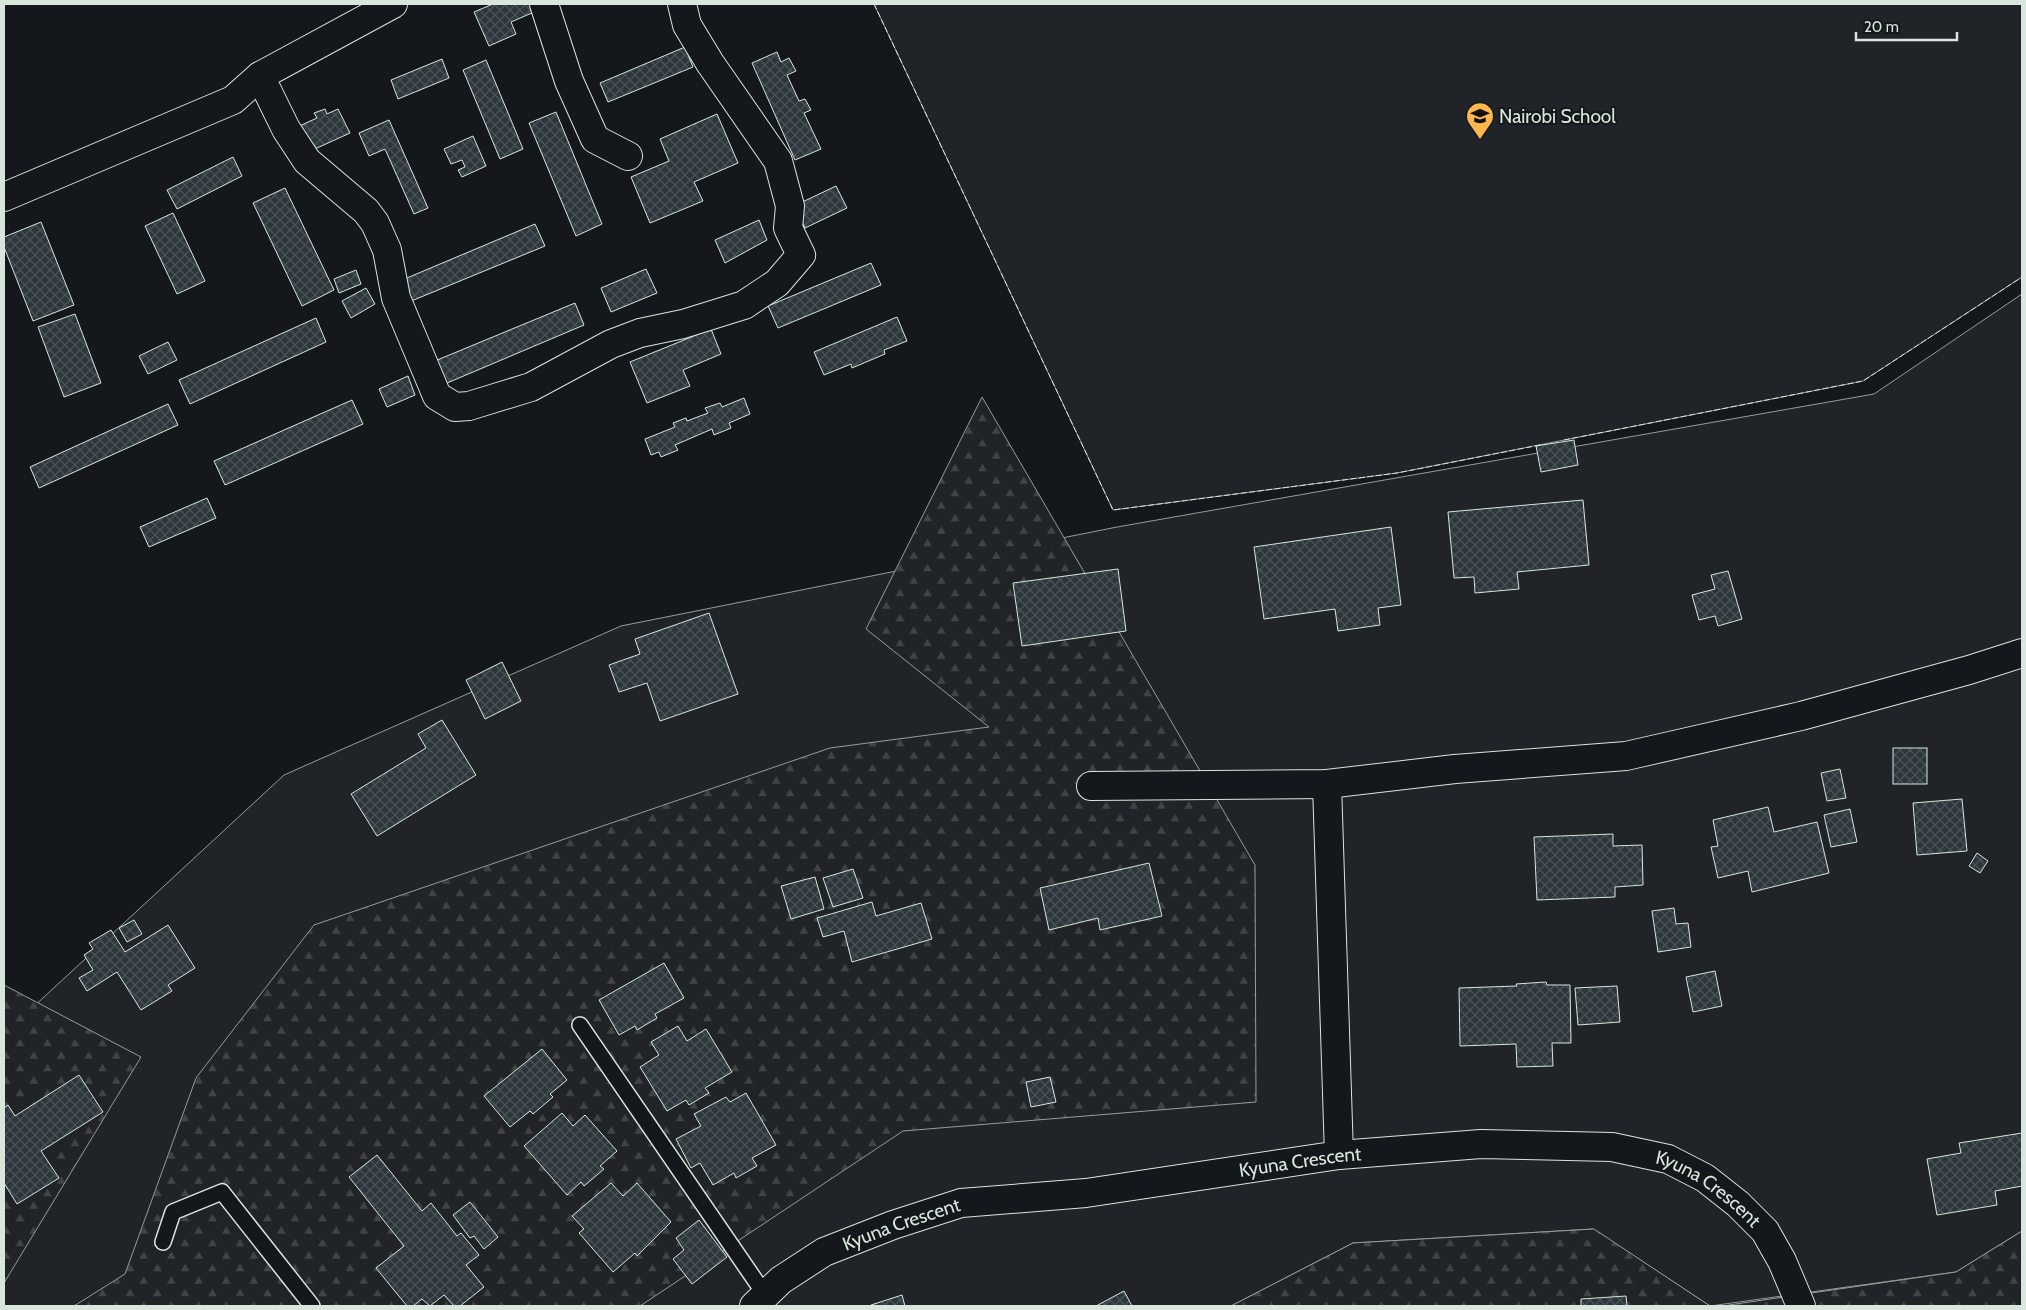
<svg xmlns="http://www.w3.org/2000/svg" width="2026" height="1310" viewBox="0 0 2026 1310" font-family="Cabin,sans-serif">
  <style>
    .grass { fill: #202428; stroke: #939e99 }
    .forest { fill: url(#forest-firs); stroke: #939e99 }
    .building { fill: url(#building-cross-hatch); stroke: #d8e6dc }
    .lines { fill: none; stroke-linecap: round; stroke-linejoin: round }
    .lane-casing { stroke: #d8e6dc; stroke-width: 18 }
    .street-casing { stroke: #d8e6dc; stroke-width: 30 }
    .lane { stroke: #14181c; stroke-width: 15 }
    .street { stroke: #14181c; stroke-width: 28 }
    .fence { stroke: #d8e6dc; stroke-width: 1; stroke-dasharray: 6 2.5; stroke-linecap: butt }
    .labels { text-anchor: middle; stroke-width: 4; stroke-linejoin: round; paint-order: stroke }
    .poi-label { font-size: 19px; fill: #d8e6dc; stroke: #14181c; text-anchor: start }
    .street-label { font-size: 19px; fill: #d8e6dc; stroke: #14181c }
  </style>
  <defs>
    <pattern id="forest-firs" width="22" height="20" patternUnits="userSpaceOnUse" patternTransform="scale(1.25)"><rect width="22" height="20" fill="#202428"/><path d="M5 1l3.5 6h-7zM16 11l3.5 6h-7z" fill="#404447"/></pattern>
    <pattern id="building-cross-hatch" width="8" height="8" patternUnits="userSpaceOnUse" patternTransform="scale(1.25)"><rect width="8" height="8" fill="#2c363c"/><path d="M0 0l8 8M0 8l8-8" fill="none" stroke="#4a5358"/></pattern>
  </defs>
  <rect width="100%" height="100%" fill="#14181c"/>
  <g class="grass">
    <path d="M874,4h1148v273l-159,104 -466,92 -284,37z"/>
    <path d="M2022,294v937l-66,41 -246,34 -117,-77 -240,14 -122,63h-1227v-272l280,-259 337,-149 496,-99 757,-133z"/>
  </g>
  <g class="forest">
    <path d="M982,397l273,468 1,237 -353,29 -263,175h-566l51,-32 71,-196 118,-153 516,-177 159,-21 -123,-98z"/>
    <path d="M4,985l137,72 -137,226z"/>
    <path d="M1594,1229l116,77h-479l122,-63z"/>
    <path d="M2022,1231v75h-300l234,-34z"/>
  </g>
  <g class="building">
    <path d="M493,4h37l4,8 -23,10 5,12 -27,12 -15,-34z"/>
    <path d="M685,47l8,20 -85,35 -8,-19z"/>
    <path d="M777,52l4,10 8,-4 7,13 -9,4 12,26 6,-2 6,11 -7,3 17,36 -26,11 -43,-97z"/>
    <path d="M442,59l7,19 -51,21 -7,-19z"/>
    <path d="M486,60l37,89 -23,10 -37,-89z"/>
    <path d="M325,109l2,5 11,-5 12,24 -44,20 -11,-25 22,-10 -3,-5z"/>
    <path d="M556,112l46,112 -26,12 -47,-113z"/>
    <path d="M717,114l21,49 -44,19 9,19 -53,22 -19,-46 38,-16 -9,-22z"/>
    <path d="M389,120l39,88 -14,6 -29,-65 -16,7 -10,-23z"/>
    <path d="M473,136l13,30 -24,11 -4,-7 7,-3 -3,-7 -11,4 -7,-15z"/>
    <path d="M233,157l9,19 -65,33 -10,-19z"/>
    <path d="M836,186l11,22 -42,20 -11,-22z"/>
    <path d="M285,188l49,102 -32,16 -49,-103z"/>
    <path d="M173,213l32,68 -28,13 -32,-68z"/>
    <path d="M759,220l8,20 -42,23 -10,-23z"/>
    <path d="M41,222l33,83 -41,16 -29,-74v-10z"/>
    <path d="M535,224l10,22 -141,58 -9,-21z"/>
    <path d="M871,263l10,22 -103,43 -10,-22z"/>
    <path d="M646,269l11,24 -46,19 -10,-24z"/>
    <path d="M356,270l5,14 -22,9 -5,-14z"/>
    <path d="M366,288l9,16 -24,14 -9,-17z"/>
    <path d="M575,303l9,22 -144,61 -10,-23z"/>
    <path d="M75,314l26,69 -37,14 -26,-70z"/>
    <path d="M897,317l10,24 -23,9 1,4 -33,14 -1,-4 -27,11 -10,-23z"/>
    <path d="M316,318l10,24 -136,62 -11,-24z"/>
    <path d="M711,329l10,25 -38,16 7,16 -43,17 -17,-41z"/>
    <path d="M168,342l9,18 -29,14 -9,-18z"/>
    <path d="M408,376l7,19 -28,12 -8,-18z"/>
    <path d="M744,398l6,16 -21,9 2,5 -17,7 -2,-6 -37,16 3,5 -17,7 -2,-5 -8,3 -6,-16 30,-12 -2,-4 13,-5 1,3 21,-8 -3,-5 15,-5 2,4z"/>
    <path d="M352,400l11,24 -138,61 -11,-24z"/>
    <path d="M168,404l10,21 -139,63 -9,-21z"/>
    <path d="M1574,440l4,25 -37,7 -5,-26z"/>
    <path d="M207,498l9,20 -67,29 -9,-20z"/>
    <path d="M1583,500l6,65 -72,7 2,17 -44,4 -1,-16 -20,1 -6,-66z"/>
    <path d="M1391,527l10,78 -23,3 2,17 -42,6 -3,-22 -71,10 -10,-72z"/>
    <path d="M1118,569l8,62 -104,15 -9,-63z"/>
    <path d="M1728,571l14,48 -24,7 -3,-10 -16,4 -7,-25 23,-6 -4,-14z"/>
    <path d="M709,613l29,81 -78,27 -13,-38 -28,9 -10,-27 31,-11 -5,-15z"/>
    <path d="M502,662l19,39 -36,18 -19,-39z"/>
    <path d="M442,720l34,55 -99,61 -26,-42 75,-46 -8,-14z"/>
    <rect x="1893" y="748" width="34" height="36"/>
    <path d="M1840,769l6,29 -19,3 -6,-28z"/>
    <path d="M1962,799l5,52 -50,4 -4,-52z"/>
    <path d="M1768,807l6,25 43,-10 12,51 -77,19 -4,-21 -30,7 -7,-31 7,-1 -5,-26z"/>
    <path d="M1850,809l7,33 -26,5 -7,-32z"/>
    <path d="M1613,834v12l29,-1 1,40 -28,2v10l-78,3 -3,-63z"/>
    <path d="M1977,853l11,8 -8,12 -11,-7z"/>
    <path d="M1149,863l13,53 -62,14 -2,-12 -49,12 -9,-42z"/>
    <path d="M853,869l10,29 -30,9 -10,-29z"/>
    <path d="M815,877l9,32 -33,10 -10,-33z"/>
    <path d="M872,902l4,14 45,-13 11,36 -80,23 -8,-31 -21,6 -6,-19z"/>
    <path d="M1674,908l2,16 12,-1 3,24 -33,5 -6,-41z"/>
    <path d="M134,920l8,14 -15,8 -8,-14z"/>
    <path d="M168,925l27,43 -27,17 4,6 -31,19 -24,-38 -30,19 -8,-13 14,-8 -9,-15 9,-6 -4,-6 22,-13 14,22z"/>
    <path d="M664,963l20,35 -29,16 2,4 -20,12 -2,-4 -16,9 -20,-35z"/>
    <path d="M1715,971l7,35 -29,6 -7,-35z"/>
    <path d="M1546,982l1,3h23l1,58h-19l1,23 -36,1 -1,-23 -56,2 -1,-58 58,-2 -1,-2z"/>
    <path d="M1617,986l3,36 -42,3 -3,-37z"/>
    <path d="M678,1026l9,15 19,-12 26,43 -27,16 4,5 -20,12 -3,-5 -19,11 -27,-44 19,-12 -8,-13z"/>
    <path d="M542,1049l25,31 -17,14 3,3 -20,17 -3,-3 -20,16 -26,-31z"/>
    <path d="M79,1075l24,37 -62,39 18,27 -42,26 -13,-21v-75l4,-3 7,11z"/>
    <path d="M1050,1077l6,25 -25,5 -5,-25z"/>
    <path d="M746,1093l30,52 -24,13 5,8 -21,12 -2,-5 -21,12 -13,-22 -9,5 -15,-29 25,-13 -7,-12 32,-17 4,5z"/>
    <path d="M562,1113l11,13 12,-11 32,36 -17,15 4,3 -20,17 -3,-4 -14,13 -43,-49z"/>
    <path d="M2022,1133v53l-27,5 2,14 -60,10 -10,-56 34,-6 -2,-10z"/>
    <path d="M377,1155l45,56 9,-8 26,33 4,-3 18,22 -13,10 18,22 -24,19h-6l-10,-11 -14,11 -8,-7 -9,7h-6l-31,-38 28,-22 -55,-69z"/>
    <path d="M611,1183l12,13 14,-13 34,39 -34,34 -2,-3 -22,19 -34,-39 5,-4 -12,-13z"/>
    <path d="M470,1202l28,35 -14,12 -10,-13 -4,2 -17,-23z"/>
    <path d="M699,1220l28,37 -35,27 -19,-25 11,-9 -8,-12z"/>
    <path d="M1124,1291l8,15h-36z"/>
    <path d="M902,1295l3,11h-34v-1z"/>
    <path d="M1626,1296l1,10h-46v-7z"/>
  </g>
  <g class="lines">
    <g class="lane-casing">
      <g id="lane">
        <path d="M580,1025l186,271"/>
        <path d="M163,1242l10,-30 49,-20 90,114"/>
      </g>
    </g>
    <g class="street-casing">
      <g id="street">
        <path d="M544,4l25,77 26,58 33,17"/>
        <path d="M260,76l26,53 21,32 59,50 9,12 12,27 9,48 36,86 5,12 18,11 14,-1 62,-19 80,-43 29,-11 43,-9 61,-19 33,-22 24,-28 -13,-27 2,-22 -12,-45 -68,-98 -23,-38 -5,-21"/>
        <path d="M4,197l229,-97 27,-24 133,-72"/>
        <path d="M1327,784l12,371"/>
        <path d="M1091,786l236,-2 128,-15 171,-13 175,-40 168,-46 53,-17"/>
        <path id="s1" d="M754,1306l27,-26 43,-28 69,-27 68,-22 125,-10 253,-38 142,-11 131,3 56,12 37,19 33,26 27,27 17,30 19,45"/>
      </g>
    </g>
    <use href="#lane" class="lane"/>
    <use href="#street" class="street"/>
    <g class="fence">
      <path d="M874,4l239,506 284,-37 143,-28"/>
      <path d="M1564,440l299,-59 159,-104"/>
    </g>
  </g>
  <defs>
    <g id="school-pin" transform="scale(1.4375)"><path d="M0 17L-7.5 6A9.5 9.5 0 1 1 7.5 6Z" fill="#ffb74d" stroke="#14181c"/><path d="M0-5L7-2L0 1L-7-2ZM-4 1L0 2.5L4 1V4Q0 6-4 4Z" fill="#111"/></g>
  </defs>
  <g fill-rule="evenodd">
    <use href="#school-pin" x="1480" y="116"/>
  </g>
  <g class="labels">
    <g class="poi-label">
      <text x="1499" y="123">Nairobi School</text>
    </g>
    <g class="street-label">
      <text dy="7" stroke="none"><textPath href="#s1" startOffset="576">Kyuna Crescent</textPath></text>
      <text dy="7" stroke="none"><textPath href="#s1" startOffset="996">Kyuna Crescent</textPath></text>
      <text dy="7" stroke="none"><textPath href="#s1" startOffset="171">Kyuna Crescent</textPath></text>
    </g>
  </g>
  <rect width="2026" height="1310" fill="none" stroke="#d8e6dc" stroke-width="10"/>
  <path d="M1856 32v8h101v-8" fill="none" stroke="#d8e6dc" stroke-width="2.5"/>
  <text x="1864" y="32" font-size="15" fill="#d8e6dc" stroke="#14181c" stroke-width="4" paint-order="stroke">20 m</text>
</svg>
